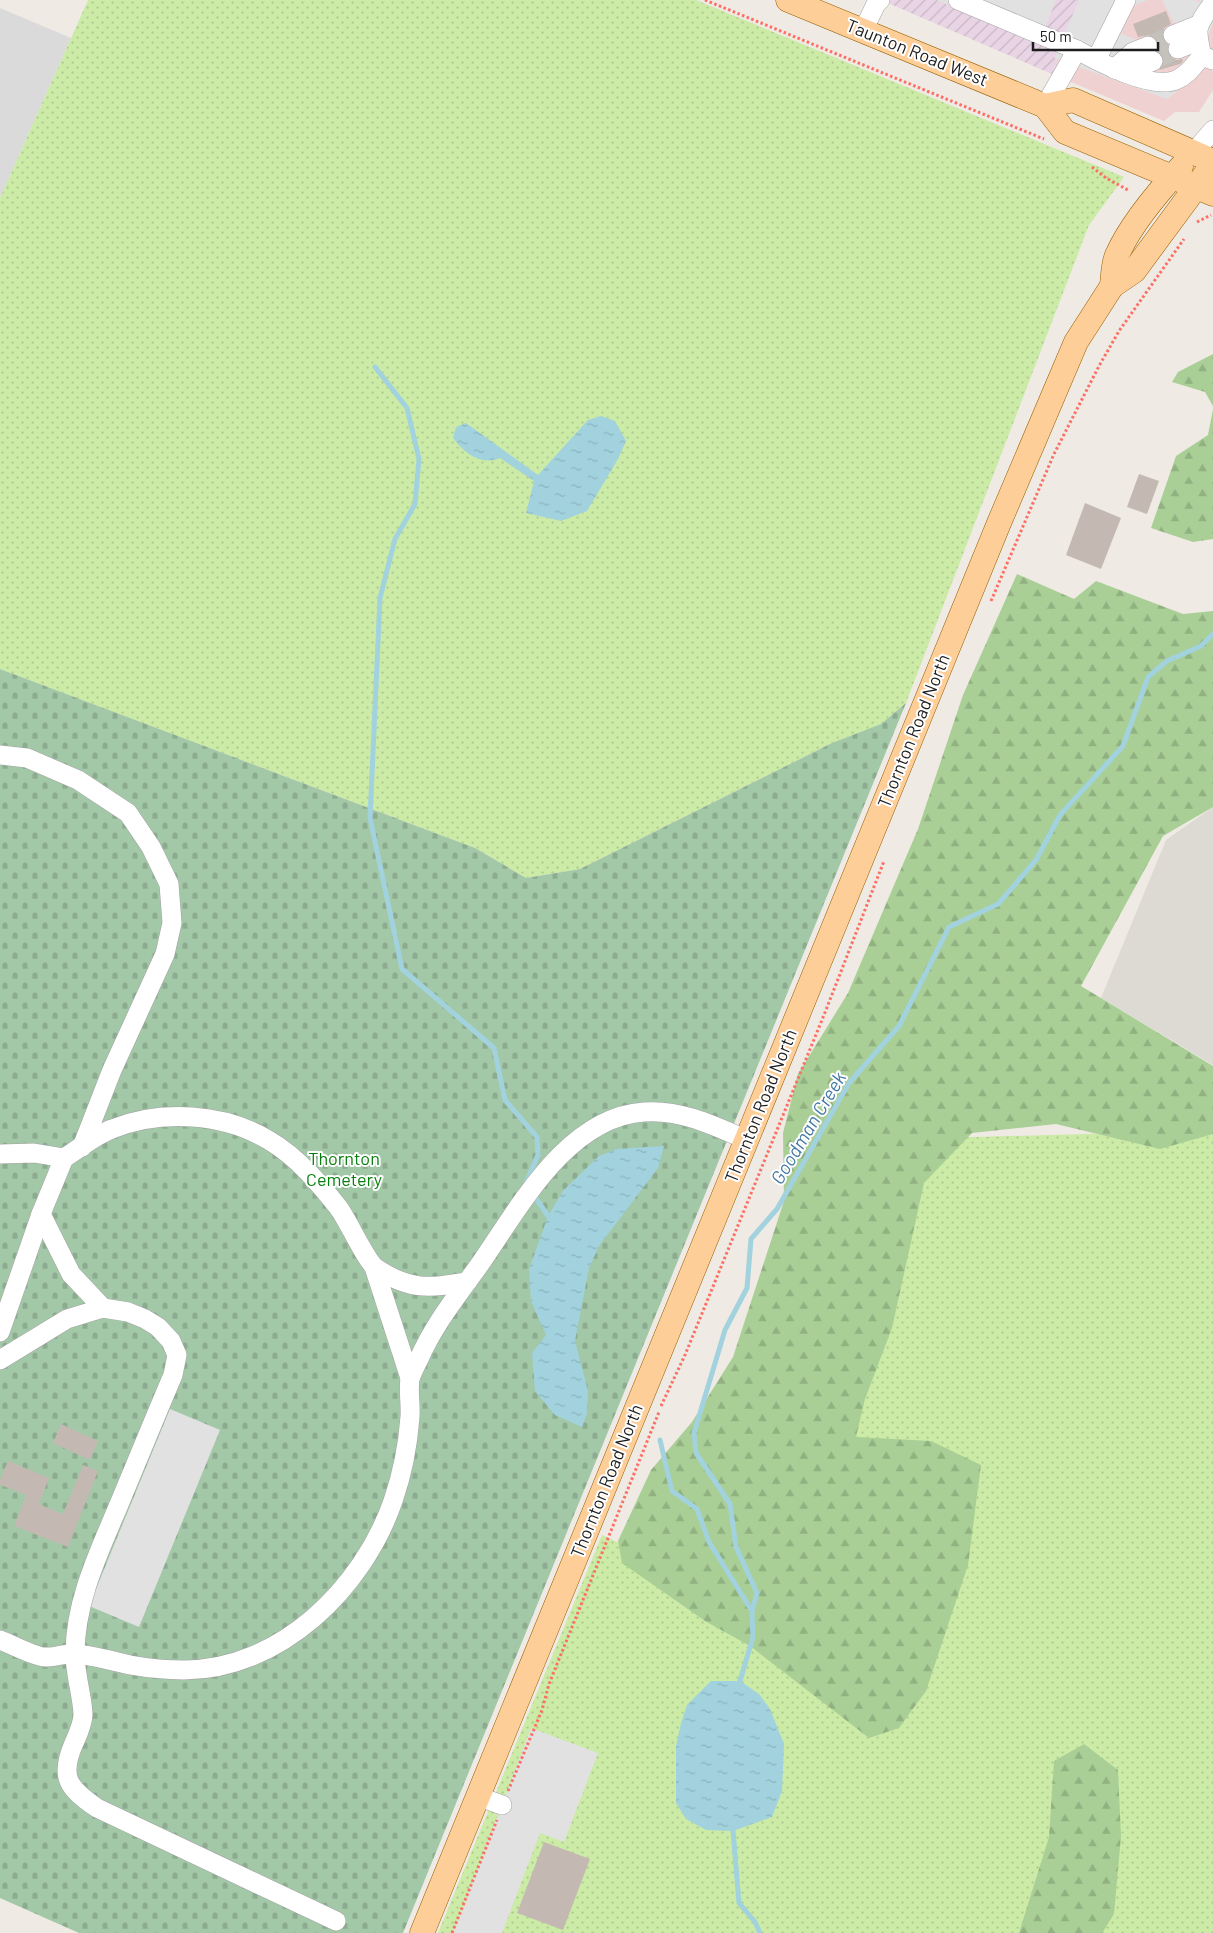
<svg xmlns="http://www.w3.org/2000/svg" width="1213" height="1933" viewBox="0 0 1213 1933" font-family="Barlow,sans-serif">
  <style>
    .residential { fill: #dbdada }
    .commercial { fill: #f0d1d1 }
    .industrial { fill: url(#industrial-furrows) }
    .airport { fill: #dddad4 }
    .grass { fill: url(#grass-dots) }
    .forest { fill: url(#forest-firs) }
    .cemetery { fill: url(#cemetery-stones) }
    .parking { fill: #e1e1e1 }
    .water { fill: url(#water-ripples) }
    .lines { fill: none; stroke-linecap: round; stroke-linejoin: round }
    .stream { stroke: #a2d2de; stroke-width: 5 }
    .building { fill: #c3b9b2 }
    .minor-tunnel { stroke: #c5c1bb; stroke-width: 19; stroke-dasharray: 19 9; stroke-linecap: butt }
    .minor-casing { stroke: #a4a4a4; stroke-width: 20 }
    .major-casing { stroke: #965f00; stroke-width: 25 }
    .path { stroke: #fd6f65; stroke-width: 3; stroke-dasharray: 2.5 2.5; stroke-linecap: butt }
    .minor { stroke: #fff; stroke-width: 19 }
    .major { stroke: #fece98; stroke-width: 24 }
    .labels { text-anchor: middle; stroke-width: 4; stroke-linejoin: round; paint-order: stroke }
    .street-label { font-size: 18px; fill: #1d1d1d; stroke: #fff }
    .park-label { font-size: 18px; fill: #087e0e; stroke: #fff }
    .water-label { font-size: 19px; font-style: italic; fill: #447aa7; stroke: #fff }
  </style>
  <defs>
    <pattern id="industrial-furrows" width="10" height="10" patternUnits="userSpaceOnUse" patternTransform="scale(1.25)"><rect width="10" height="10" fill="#e8d4e5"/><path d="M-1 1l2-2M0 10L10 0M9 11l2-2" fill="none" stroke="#c7b6c4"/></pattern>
    <pattern id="grass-dots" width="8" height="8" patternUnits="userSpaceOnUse" patternTransform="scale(1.25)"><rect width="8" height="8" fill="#cbeba7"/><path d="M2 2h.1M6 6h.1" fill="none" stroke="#aec98f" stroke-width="1.8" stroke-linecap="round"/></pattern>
    <pattern id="forest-firs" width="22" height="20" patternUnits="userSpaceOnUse" patternTransform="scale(1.25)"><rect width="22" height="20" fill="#a9cf96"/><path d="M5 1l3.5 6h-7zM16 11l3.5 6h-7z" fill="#91b181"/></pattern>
    <pattern id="cemetery-stones" width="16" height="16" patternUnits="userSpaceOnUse" patternTransform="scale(1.25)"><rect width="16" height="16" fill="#a3c8a7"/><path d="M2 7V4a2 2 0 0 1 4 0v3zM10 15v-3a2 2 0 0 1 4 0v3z" fill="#8cab8f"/></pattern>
    <pattern id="water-ripples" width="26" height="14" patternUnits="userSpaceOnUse" patternTransform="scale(1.25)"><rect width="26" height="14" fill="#a2d2de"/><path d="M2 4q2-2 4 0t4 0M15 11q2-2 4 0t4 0" fill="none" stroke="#8bb4be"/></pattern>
  </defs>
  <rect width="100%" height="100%" fill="#efeae3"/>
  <path class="residential" d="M0,8l71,30 -71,160z"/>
  <path class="commercial" d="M1084,0h129v90l-14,22h-24l-11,9 -112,-47z"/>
  <path class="industrial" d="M881,0h203l-32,74z"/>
  <path class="airport" d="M1213,807v258l-112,-67 65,-158z"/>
  <g class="grass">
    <path d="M88,0h608l428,177 -35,48 -183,478 -25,21 -49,19 -252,126 -54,9 -51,-30 -475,-179v-471z"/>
    <path d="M1213,1126v807h-775l164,-398 157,74 60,-178 121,-293 218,-6z"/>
  </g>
  <g class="forest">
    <path d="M1213,354v52l-8,-14 -33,-10 6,-10z"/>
    <path d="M1213,409v130l-20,3 -42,-14 25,-72 32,-21z"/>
    <path d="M1017,574l57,25 22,-18 87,33 30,-3v196l-50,29 -82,150 132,80v68l-53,15 -104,-25 -84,9 -48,50 -32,145 -27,71 -9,38 75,4 50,24 -13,100 -42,126 -27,37 -30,10 -119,-92 -45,-25 -83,-58 -4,-22 33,-71 41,-48 41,-65 51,-156 -1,-68 15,-59 50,-81 70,-164 45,-134z"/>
    <path d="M1084,1744l34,26 3,66 -7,78 -12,19h-83l30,-96 5,-76z"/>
  </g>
  <path class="cemetery" d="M0,669l475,179 51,30 54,-9 252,-126 49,-19 25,-21 -503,1230h-324l-79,-35z"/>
  <g class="parking">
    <path d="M936,0h120l-17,43z"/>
    <path d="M1079,0h68l-23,11 -2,23 15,6 8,31 31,15 -1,7 -8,6 -113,-41z"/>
    <path d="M1162,0h33l4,2 1,-2h13v24l-14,31 -11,-4z"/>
    <path d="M170,1409l50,21 -81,197 -50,-21z"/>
    <path d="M531,1728l67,25 -34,89 -24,-9 -38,100h-49z"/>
  </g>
  <g class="water">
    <path d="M601,416l14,5 11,20 -8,18 -31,52 -26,10 -35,-8 8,-32 -34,-23c-19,8 -36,-5 -47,-20l3,-11 10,-4 72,52 50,-55z"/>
    <path d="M664,1146l-6,22 -59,78 -10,22 -14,73 13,50 -1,22 -5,14 -27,-12 -20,-24 -3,-38 14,-18 -15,-34 -2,-32 19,-53 15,-25 36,-35 18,-7z"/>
    <path d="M711,1681h29l19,13 11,15 14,35 -2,47 -10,26 -39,14 -27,-1 -20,-11 -10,-16v-57l5,-23 6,-18z"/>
  </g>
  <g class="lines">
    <g class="stream">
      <path d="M375,367l32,41 12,51 -4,45 -20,35 -15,59 -10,220 32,151 92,79 11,52 32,37 1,18 -12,28"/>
      <path d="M533,1194l15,22"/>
      <path d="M660,1440l12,51 25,18 12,33 43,69"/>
      <path d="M740,1681l13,-44 -1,-26 5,-18 -21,-46 -6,-43 -34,-51 -2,-20 31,-103 22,-42 4,-49 26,-30 72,-126 50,-57 50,-99 49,-23 38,-44 24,-45 63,-69 25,-69 19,-16 34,-15 12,-12"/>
      <path d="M733,1831l6,72 16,19 5,11"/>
    </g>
  </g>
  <g class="building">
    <path d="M1166,11l5,13 -7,4 -2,11 6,6 -1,8 4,4 5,3 6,-1 1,2 -3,3 -21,6 5,-8 -1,-6 -5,-5v-10l-8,-6 -12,2 -5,-13z"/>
    <path d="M1139,474l20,7 -12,33 -20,-7z"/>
    <path d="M1085,503l36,15 -20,51 -35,-14z"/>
    <path d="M61,1424l37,17 -8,19 -37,-17z"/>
    <path d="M8,1461l41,17 -10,26 24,10 20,-49 15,6 -30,76 -54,-21 12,-31 -26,-10v-5z"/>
    <path d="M544,1842l46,17 -27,71 -46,-17z"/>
  </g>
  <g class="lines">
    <g class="minor-tunnel">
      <path d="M1148,46l25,-11"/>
      <path d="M1153,61l25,-12"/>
    </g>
    <g class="minor-casing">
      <g id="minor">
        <path d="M958,0l119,50"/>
        <path d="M863,31l13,-27 4,-4"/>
        <path d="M1173,35l25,-10"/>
        <path d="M1178,49l20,-8"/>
        <path d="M1202,56c-7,-29 -6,-29 11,-53"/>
        <path d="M1096,60l30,-60"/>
        <path d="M1114,69l19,-17 15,-6"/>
        <path d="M1125,73l28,-12"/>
        <path d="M1045,106l32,-56c22,12 75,40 99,30 12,-5 18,-15 26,-24l11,4"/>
        <path d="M1194,152l19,-22"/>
        <path d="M0,755l27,3 51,22 50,33 23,34 18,37 3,39 -7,31 -53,116 -30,77"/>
        <path d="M0,1154l34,-1 30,5c15,-9 31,-23 48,-29 49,-20 113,-16 158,12 27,16 49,42 68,66 10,13 28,54 38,61 34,23 53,20 91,14"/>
        <path d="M41,1214l30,60 32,34 25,4 17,7 13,8 13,14 6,14 -4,20c-18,42 -35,84 -53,127 -20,48 -45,98 -45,152 0,20 7,40 8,60 0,10 -5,20 -9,29 -15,34 -6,45 23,65l239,113"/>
        <path d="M374,1267l36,111"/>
        <path d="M0,1332l41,-118 23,-56"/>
        <path d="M0,1360l67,-41 36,-11"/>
        <path d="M0,1640c11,4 35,17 45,17 11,1 22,-5 32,-3 18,2 36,7 53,11 17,3 36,5 54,5 96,0 179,-82 209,-169 9,-26 15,-57 17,-84 1,-13 -2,-26 0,-38 2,-7 6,-14 9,-20 15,-35 39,-64 61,-95 39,-56 87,-147 164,-152 36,-3 71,14 103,28"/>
        <path d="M477,1796l25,9"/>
      </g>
    </g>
    <g class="major-casing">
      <g id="major">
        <path d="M788,0l257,106 20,26 148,62"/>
        <path d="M1045,106l28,-6 140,61"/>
        <path d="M1112,286c1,-10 1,-22 5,-31 13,-29 42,-64 64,-88"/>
        <path d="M422,1933l577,-1410 77,-181 36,-56 22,-15 79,-107"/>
      </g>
    </g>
    <g class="path">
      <path d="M705,0l339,139"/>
      <path d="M1092,167l14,11 22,12"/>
      <path d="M1197,222l14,-7"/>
      <path d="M991,601l63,-147 45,-88 20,-35 65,-92"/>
      <path d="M661,1406l24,-51 139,-340 60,-154"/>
      <path d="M508,1791l34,-81 7,-26 110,-272"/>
      <path d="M452,1933l45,-113"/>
    </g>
    <use href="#minor" class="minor"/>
    <use href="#major" class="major"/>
  </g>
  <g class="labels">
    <g class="street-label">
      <text transform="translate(917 53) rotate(22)" y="6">Taunton Road West</text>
      <text transform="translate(914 731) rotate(-68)" y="6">Thornton Road North</text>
      <text transform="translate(761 1106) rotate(-68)" y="6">Thornton Road North</text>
      <text transform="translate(607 1481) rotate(-68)" y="6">Thornton Road North</text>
    </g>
    <g class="park-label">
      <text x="344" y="1165">Thornton<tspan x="344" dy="21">Cemetery</tspan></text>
    </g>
    <g class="water-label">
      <text transform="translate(808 1128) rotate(-59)" y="7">Goodman Creek</text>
    </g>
  </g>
  <path d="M1033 42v8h125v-8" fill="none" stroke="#1d1d1d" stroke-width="2.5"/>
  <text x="1040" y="42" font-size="15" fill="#1d1d1d" stroke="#ffffff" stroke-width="4" paint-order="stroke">50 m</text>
</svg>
